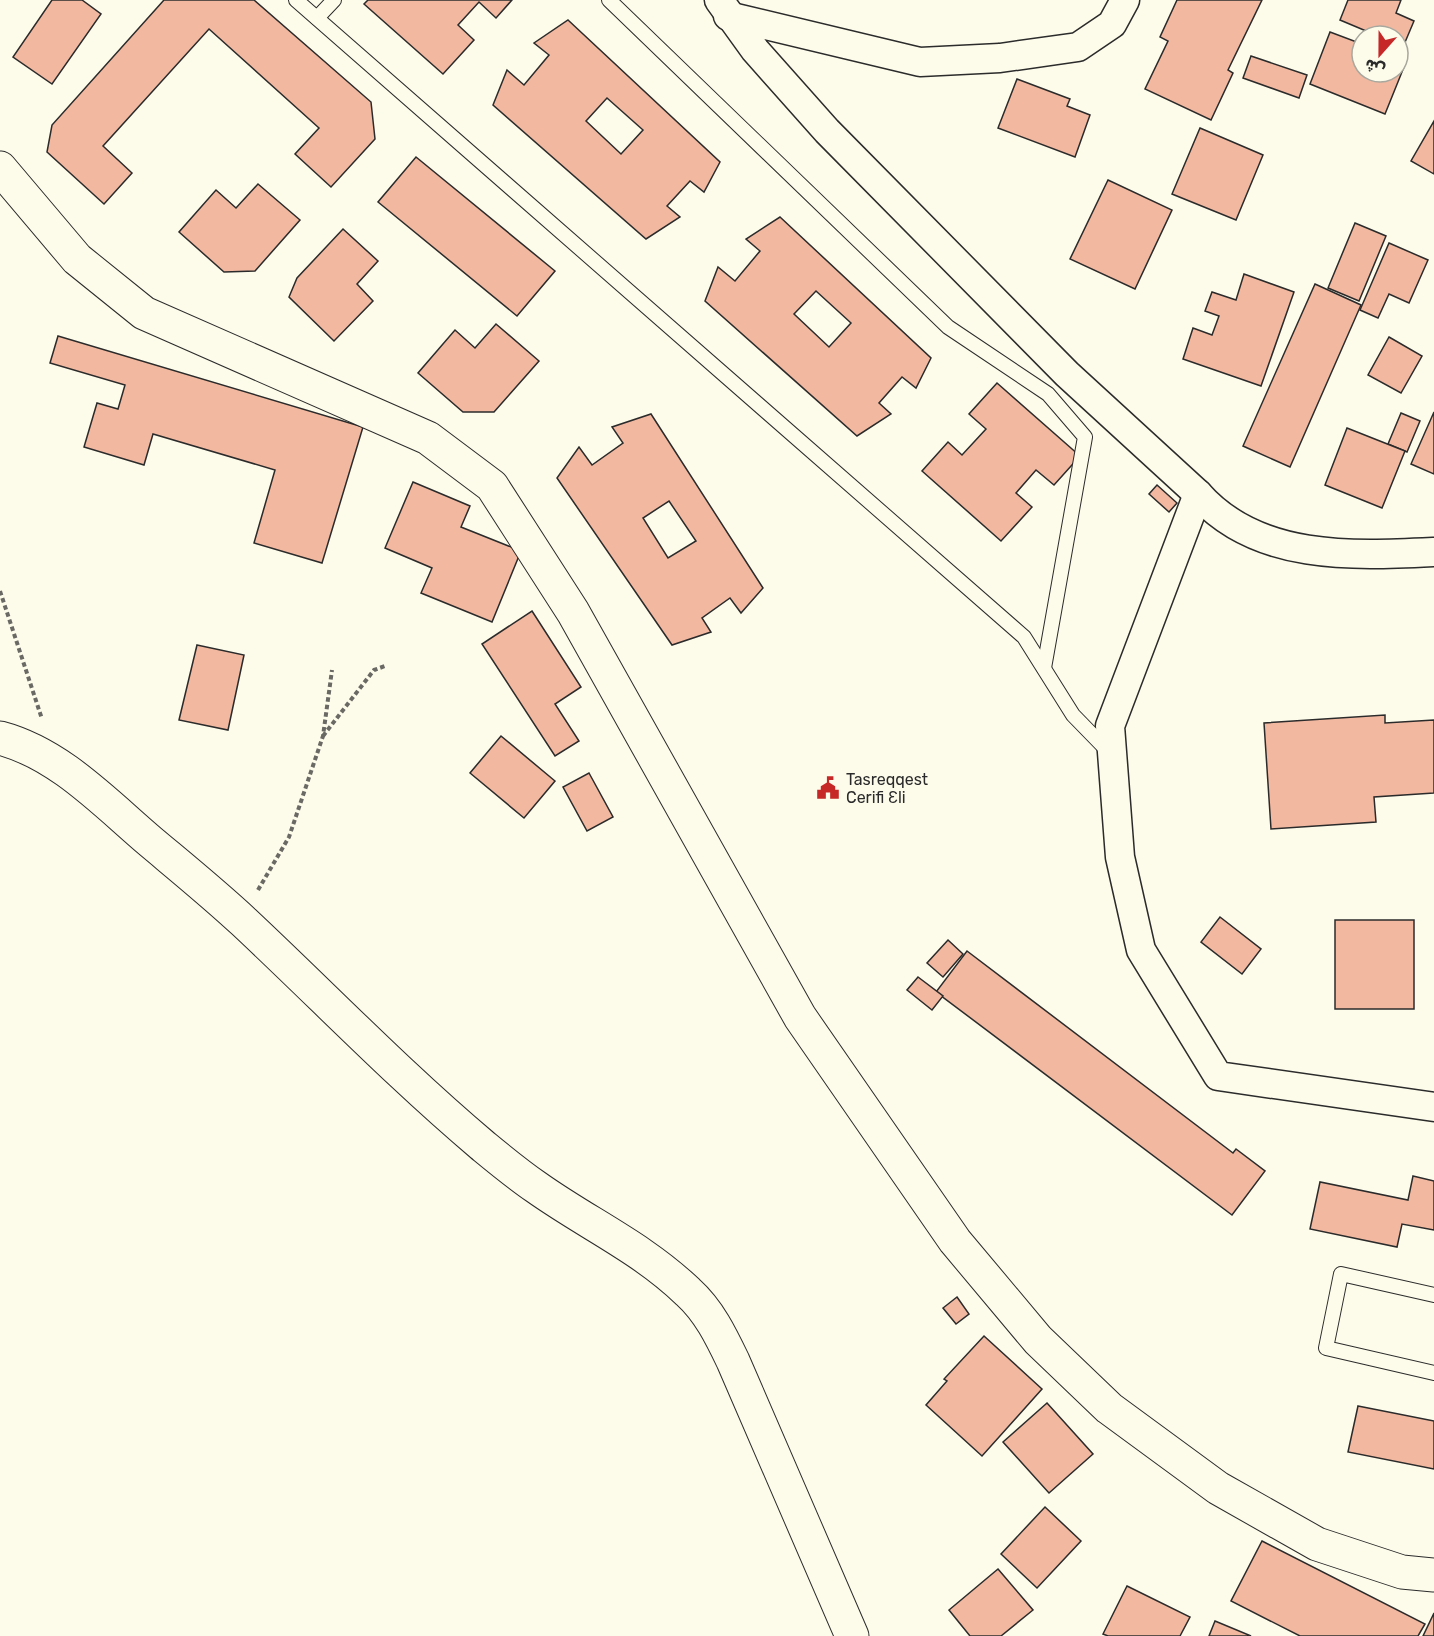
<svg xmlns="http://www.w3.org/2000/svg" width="1434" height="1636" viewBox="0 0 1434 1636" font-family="Rubik,'Noto Naskh Arabic',sans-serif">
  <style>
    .building { fill: #f2b8a0; stroke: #2b2b2b; stroke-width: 1.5; fill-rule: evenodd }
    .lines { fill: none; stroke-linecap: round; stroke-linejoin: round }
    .service-casing { stroke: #2b2b2b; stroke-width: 16 }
    .minor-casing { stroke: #2b2b2b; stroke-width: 31 }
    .tertiary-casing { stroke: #2b2b2b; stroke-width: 35 }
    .primary-casing { stroke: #2b2b2b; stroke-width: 35 }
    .path { stroke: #6a6964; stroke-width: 4; stroke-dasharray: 4.5 3; stroke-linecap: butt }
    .service { stroke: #fdfbea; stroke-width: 14 }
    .minor { stroke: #fdfbea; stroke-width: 28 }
    .tertiary { stroke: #fdfbea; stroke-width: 33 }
    .primary { stroke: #fdfbea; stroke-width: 33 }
    .labels { text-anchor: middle; stroke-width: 4.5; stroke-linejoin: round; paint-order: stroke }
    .poi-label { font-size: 16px; fill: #2b2b2b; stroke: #fdfbea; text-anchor: start }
  </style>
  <rect width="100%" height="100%" fill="#fdfbea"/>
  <g class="building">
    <path d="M52,0h30l19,14 -49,70 -39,-27z"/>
    <path d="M164,0h90l117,102 4,37 -44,48 -36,-33 24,-26 -110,-99 -106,117 29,27 -28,31 -57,-52 5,-27z"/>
    <path d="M368,0h144l-16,18 -17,-16 -21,23 16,15 -31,34 -79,-70z"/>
    <path d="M1177,0h85l-34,70 5,3 -22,47 -66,-31 23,-48 -8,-4z"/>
    <path d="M1348,0h53l-5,13 18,8 -11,26 -5,-2v-9h-20l-38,-16z"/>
    <path d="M568,20l152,142 -16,30 -14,-11 -23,25 13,11 -34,22 -153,-134 14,-35 17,15 25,-30 -15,-12zM607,98l36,32 -22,24 -35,-33z"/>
    <path d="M1330,32l32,12v28h36v-13l8,3 -21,52 -75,-30z"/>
    <path d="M1251,56l56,19 -8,23 -56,-20z"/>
    <path d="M1017,79l53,20 -3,7 23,9 -15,42 -77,-29z"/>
    <path d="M1434,121v53l-23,-13z"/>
    <path d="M1200,128l63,27 -27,65 -64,-26z"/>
    <path d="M416,157l139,114 -38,45 -139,-114z"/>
    <path d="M1108,180l64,30 -37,79 -65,-30z"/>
    <path d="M258,184l42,36 -45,51 -31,1 -45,-40 37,-42 20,18z"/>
    <path d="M780,217l151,141 -15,30 -14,-11 -23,26 12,11 -34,22 -152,-135 13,-34 17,14 25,-30 -14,-12zM816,291l35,32 -22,24 -35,-33z"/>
    <path d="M1355,223l31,13 -27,65 -31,-13z"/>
    <path d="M343,229l35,32 -21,23 16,17 -39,40 -45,-44 8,-19z"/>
    <path d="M1389,243l39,17 -19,43 -20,-9 -11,24 -18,-8z"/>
    <path d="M1244,274l50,18 -33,94 -78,-27 10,-31 19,7 7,-19 -14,-5 7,-19 24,8z"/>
    <path d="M1315,284l46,21 -71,162 -47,-21z"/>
    <path d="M496,324l43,37 -45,51h-31l-45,-39 37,-43 20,18z"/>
    <path d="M58,336l305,91 -41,136 -68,-20 21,-73 -122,-36 -9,31 -60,-18 13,-44 21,6 7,-24 -75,-22z"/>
    <path d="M1389,337l33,19 -21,37 -33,-18z"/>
    <path d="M997,383l83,73 -26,29 -18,-15 -20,23 16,14 -31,34 -79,-70 26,-29 14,13 24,-26 -17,-15z"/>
    <path d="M1434,412v62l-23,-10z"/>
    <path d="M1401,413l19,8 -13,31 -19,-8z"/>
    <path d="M651,414l112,174 -22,25 -11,-15 -28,20 9,14 -39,13 -115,-167 22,-31 13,18 31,-22 -11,-16zM669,501l27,40 -28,17 -25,-40z"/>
    <path d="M1347,428l58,23 -23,57 -57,-23z"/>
    <path d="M413,482l57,24 -9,21 60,24 -29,71 -71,-29 11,-25 -47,-20z"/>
    <path d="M1157,485l20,18 -8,9 -20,-18z"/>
    <path d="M532,611l49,76 -26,17 24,37 -24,15 -73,-112z"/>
    <path d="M197,645l47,10 -16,75 -49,-10z"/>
    <path d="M1385,715v8l49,-3v73l-60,4 2,25 -105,7 -7,-106z"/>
    <path d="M501,736l54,45 -31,37 -54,-45z"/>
    <path d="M589,773l24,44 -26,14 -24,-44z"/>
    <path d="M1220,917l41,32 -19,25 -41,-32z"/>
    <rect x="1335" y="920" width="79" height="89"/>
    <path d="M948,940l15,14 -20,23 -16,-14z"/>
    <path d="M967,951l266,202 3,-4 29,22 -33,44 -296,-223z"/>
    <path d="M918,977l25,19 -11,14 -25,-20z"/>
    <path d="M1413,1176l21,5v49l-32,-6 -5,23 -87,-18 10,-47 88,18z"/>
    <path d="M957,1297l12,17 -13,10 -13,-16z"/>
    <path d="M984,1336l58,53 -60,67 -56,-51 21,-24 -3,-2z"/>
    <path d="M1047,1403l46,51 -44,39 -46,-51z"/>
    <path d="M1358,1406l76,15v48l-86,-17z"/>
    <path d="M1045,1507l36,34 -44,47 -36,-34z"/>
    <path d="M1262,1541l163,83 -7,12h-118l-69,-35z"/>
    <path d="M998,1569l35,41 -32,26h-31l-21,-26z"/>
    <path d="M1127,1586l63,31 -10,19h-72l-5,-2z"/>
    <path d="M1434,1613v23h-11z"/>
    <path d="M1215,1621l36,15h-42z"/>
  </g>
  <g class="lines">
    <g class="service-casing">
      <g id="service">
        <path d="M296,0l728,637 49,78 36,37"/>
        <path d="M609,0l339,327 100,67 37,43 -41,231"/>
        <path d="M317,18l17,-18"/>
        <path d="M1434,1295l-93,-21 -15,74 108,25"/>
      </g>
    </g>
    <g class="minor-casing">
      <g id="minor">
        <path d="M719,0l36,50 72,81 240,243 131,120c59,67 155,62 236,58"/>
        <path d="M728,16l192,46 80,-4 78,-11 34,-23 13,-24"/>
        <path d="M1198,494l-88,232 10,131 21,93 77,126 216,31"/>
      </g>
    </g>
    <g class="tertiary-casing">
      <path id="tertiary" d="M0,738c60,16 105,65 151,104 31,26 63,52 93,80 79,74 155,153 238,223 17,14 35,29 54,42 52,37 105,60 152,105 21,19 33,44 45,69l119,275"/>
    </g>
    <g class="primary-casing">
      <path id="primary" d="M0,168l77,91 67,54 284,125 64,48 81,126 227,405 155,224 83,99 71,68 109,80 99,56 85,28 32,3"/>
    </g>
    <g class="path">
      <path d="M0,591l42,128"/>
      <path d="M323,736l51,-66 11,-4"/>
      <path d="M258,890l31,-53 34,-101 9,-66"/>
    </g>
    <use href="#service" class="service"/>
    <use href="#minor" class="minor"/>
    <use href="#tertiary" class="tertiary"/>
    <use href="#primary" class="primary"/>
  </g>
  <defs>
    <g id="civic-bare" transform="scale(1.8)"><path d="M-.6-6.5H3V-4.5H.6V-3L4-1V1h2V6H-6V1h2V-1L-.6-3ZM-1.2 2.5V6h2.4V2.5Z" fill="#c62828" stroke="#fdfbea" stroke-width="2.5" paint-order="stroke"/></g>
  </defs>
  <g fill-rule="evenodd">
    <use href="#civic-bare" x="828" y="788"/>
  </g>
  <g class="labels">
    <g class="poi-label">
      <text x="846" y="785">Tasreqqest<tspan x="846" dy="18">Cerifi Ɛli</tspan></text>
    </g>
  </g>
  <g transform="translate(1380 54) rotate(201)"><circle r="28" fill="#fdfbea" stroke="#a9a89e" stroke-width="1.5"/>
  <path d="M0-4.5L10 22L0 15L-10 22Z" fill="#c62828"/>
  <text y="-9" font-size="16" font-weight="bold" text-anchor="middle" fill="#2b2b2b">ش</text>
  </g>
</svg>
